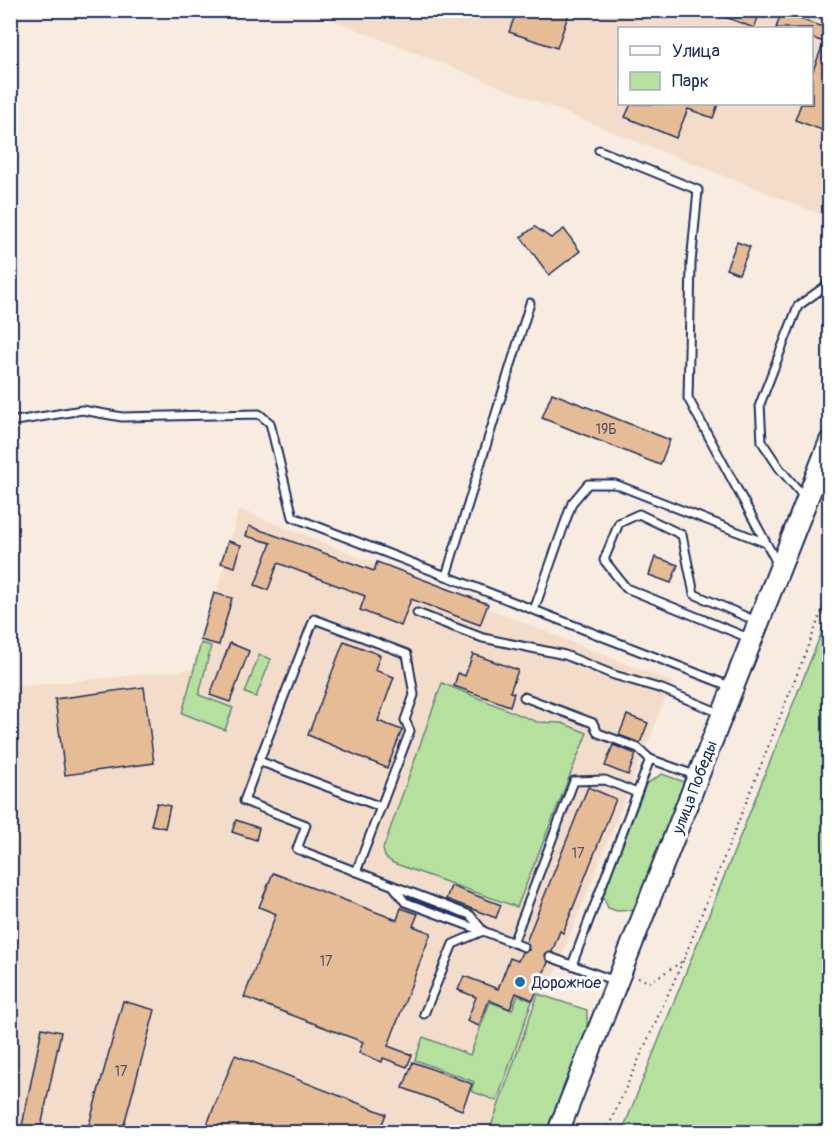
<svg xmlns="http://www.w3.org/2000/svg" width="840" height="1143" viewBox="0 0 840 1143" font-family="Pangolin,sans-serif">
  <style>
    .built { fill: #f3ddca; fill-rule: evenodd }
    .green { fill: #b5e09d; stroke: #68887e; stroke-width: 1.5 }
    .building { fill: #e6bc96; stroke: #1b2f5e; stroke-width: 1.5 }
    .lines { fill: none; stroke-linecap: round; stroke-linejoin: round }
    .service-casing { stroke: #1b2f5e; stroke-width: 11 }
    .secondary-casing { stroke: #1b2f5e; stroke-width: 24 }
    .path { stroke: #1b2f5e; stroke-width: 2; stroke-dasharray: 1.5 4.5; stroke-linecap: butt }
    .service { stroke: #fff; stroke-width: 7 }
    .secondary { stroke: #fff; stroke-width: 20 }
    .poi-dot { fill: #1f6fb2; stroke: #fff; stroke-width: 2 }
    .labels { text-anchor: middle; stroke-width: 6; stroke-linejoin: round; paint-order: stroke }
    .number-label { font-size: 14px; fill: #4e526c }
    .street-label { font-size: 16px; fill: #1b2f5e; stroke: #fff }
    .poi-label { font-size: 16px; fill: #1b2f5e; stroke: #fff; text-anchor: start }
  </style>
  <rect width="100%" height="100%" fill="#f8ebe0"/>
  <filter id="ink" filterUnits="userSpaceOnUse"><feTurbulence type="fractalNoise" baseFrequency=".0167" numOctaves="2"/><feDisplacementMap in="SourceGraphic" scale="12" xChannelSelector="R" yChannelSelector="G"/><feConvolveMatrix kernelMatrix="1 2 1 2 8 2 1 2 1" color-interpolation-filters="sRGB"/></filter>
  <g filter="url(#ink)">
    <g class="built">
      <path d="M310,11h519v207zM620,28h192v76h-192z"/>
      <path d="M239,509l433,173 -181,450h-480v-445l186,-18z"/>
    </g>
    <g class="green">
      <path d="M829,614v518h-207z"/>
      <path d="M201,643l10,3 -12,49 34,13 -8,22 -43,-17z"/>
      <path d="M259,655l12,4 -15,38 -11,-4z"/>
      <path d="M442,683l95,39 25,1 25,10 -70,174 -124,-44 -8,-6 -2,-8z"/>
      <path d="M662,774l25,9 -48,127 -22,1 -9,-3 -5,-12 43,-112z"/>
      <path d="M538,994l49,16v20l-41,102h-57z"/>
      <path d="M518,995l14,6 -35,100 -26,-10 3,-9 -59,-22 8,-23 47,18 20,-53 22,8z"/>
    </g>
    <g class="building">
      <path d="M517,10h53l-13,38 -48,-16z"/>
      <path d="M707,10h54l-7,18z"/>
      <path d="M781,13l49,16v104l-35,-13 6,-16h11v-31l12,-31 -12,-4v-10h-36z"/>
      <path d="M631,104h87l-5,14 -25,-9 -12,29 -51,-21z"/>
      <path d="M535,227l16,11 13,-9 16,22 -31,24 -28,-38z"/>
      <path d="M737,242l13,5 -11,27 -13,-5z"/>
      <path d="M552,393l118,47 -10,25 -118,-47z"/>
      <path d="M249,526l125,45 3,-9 111,42 -8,21 -69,-26 -10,27 -41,-16 5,-14 -87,-33 -10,27 -13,-5 16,-42 -25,-7z"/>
      <path d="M228,541l13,4 -6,22 -14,-4z"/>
      <path d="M655,557l23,8 -7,18 -22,-8z"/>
      <path d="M214,593l18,5 -13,47 -19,-5z"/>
      <path d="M344,641l36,14 -5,15 19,7 -16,44 24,9 -15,38 -79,-33z"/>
      <path d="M230,643l19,8 -19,51 -20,-7z"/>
      <path d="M473,654l45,16 -8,22 4,1 -4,13 -56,-20 4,-13 7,3z"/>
      <path d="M144,687l10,76 -89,12 -10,-76z"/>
      <path d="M627,715l21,8 -8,20 -21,-8z"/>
      <path d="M613,745l23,9 -8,21 -23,-9z"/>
      <path d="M588,787l28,12 -53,134 -3,-2 -8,21 -7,3 3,7 -15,38 -17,-7 -6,16 -21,-9 -10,26 -12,-5 9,-24 -18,-7 6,-14 34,13 12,-31 8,3 4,-9 7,-2 -3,-8z"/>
      <path d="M157,803l13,3 -5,22 -14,-3z"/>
      <path d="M236,820l23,8 -3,12 -24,-8z"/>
      <path d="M273,873l124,47 4,-12 17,6 -5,12 18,7 -43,113 24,9 -5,12 -24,-9 -1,4 -23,-9 4,-11 -119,-45 32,-83 -17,-7z"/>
      <path d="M451,886l50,19 -5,13 -50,-19z"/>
      <path d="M123,1001l32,9 -33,122h-35z"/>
      <path d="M42,1028l19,4 -21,100h-13l-6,-1z"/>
      <path d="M235,1055l151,59 -7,18h-175z"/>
      <path d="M413,1062l59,22 -10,26 -59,-22z"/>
    </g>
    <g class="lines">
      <g class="service-casing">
        <g id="service">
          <path d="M599,150l99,40 -7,73 -3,135 89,165"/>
          <path d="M10,422l72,-12 40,7 137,-3 11,9 23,94 241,93"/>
          <path d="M805,498l-25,-29 -18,-27 -2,-38 38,-98 32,-23"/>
          <path d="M446,576l84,-273"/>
          <path d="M417,613l66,25 82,17 49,20 48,14 58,24"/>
          <path d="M751,639l-125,-51 -22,-28 15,-37 20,-9 43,21 12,59 62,27"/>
          <path d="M732,687l-198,-77 38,-107 16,-19h27l151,59"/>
          <path d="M524,697l69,26 5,10 40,15 12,11"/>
          <path d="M259,761l55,-142 93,35 7,41 -9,25 5,11 -54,141"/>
          <path d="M381,807l-122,-46 -15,40 62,24 -9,24 173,66 13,16 41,16"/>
          <path d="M394,887l11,15 78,29 -30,13 -29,70"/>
          <path d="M513,943l61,-162 31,-1 32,13"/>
          <path d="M550,957l65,24"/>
          <path d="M572,965l78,-206 47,17"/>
        </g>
      </g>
      <g class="secondary-casing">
        <path id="secondary" d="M558,1132l272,-691"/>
      </g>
      <g class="path">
        <path d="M638,978l12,4 33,-21 147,-370"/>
        <path d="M606,1132l77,-171"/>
      </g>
      <use href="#service" class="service"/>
      <use href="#secondary" class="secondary"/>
    </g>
  </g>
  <circle class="poi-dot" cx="520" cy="982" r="6"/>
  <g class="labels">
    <g class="number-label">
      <text x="606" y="434">19Б</text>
      <text x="578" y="858">17</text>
      <text x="326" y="966">17</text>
      <text x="121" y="1076">17</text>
    </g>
    <g class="street-label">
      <text transform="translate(694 787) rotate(-69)" y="6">улица Победы</text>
    </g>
    <g class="poi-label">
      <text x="532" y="988">Дорожное</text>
    </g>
  </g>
  <rect width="840" height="1143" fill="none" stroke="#fff" stroke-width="36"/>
  <rect x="18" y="18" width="804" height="1107" fill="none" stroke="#1b2f5e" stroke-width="2" filter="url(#ink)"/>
  <rect x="618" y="27" width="195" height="78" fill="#ffffff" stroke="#a4acbf" stroke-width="1.5"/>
  <rect x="630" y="46" width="30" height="9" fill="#ffffff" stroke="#a4acbf" stroke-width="1.5"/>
  <text x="672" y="57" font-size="18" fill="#1b2f5e">Улица</text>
  <rect x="630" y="72" width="30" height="18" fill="#b5e09d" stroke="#a4acbf" stroke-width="1.5"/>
  <text x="672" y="87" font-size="18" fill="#1b2f5e">Парк</text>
</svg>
